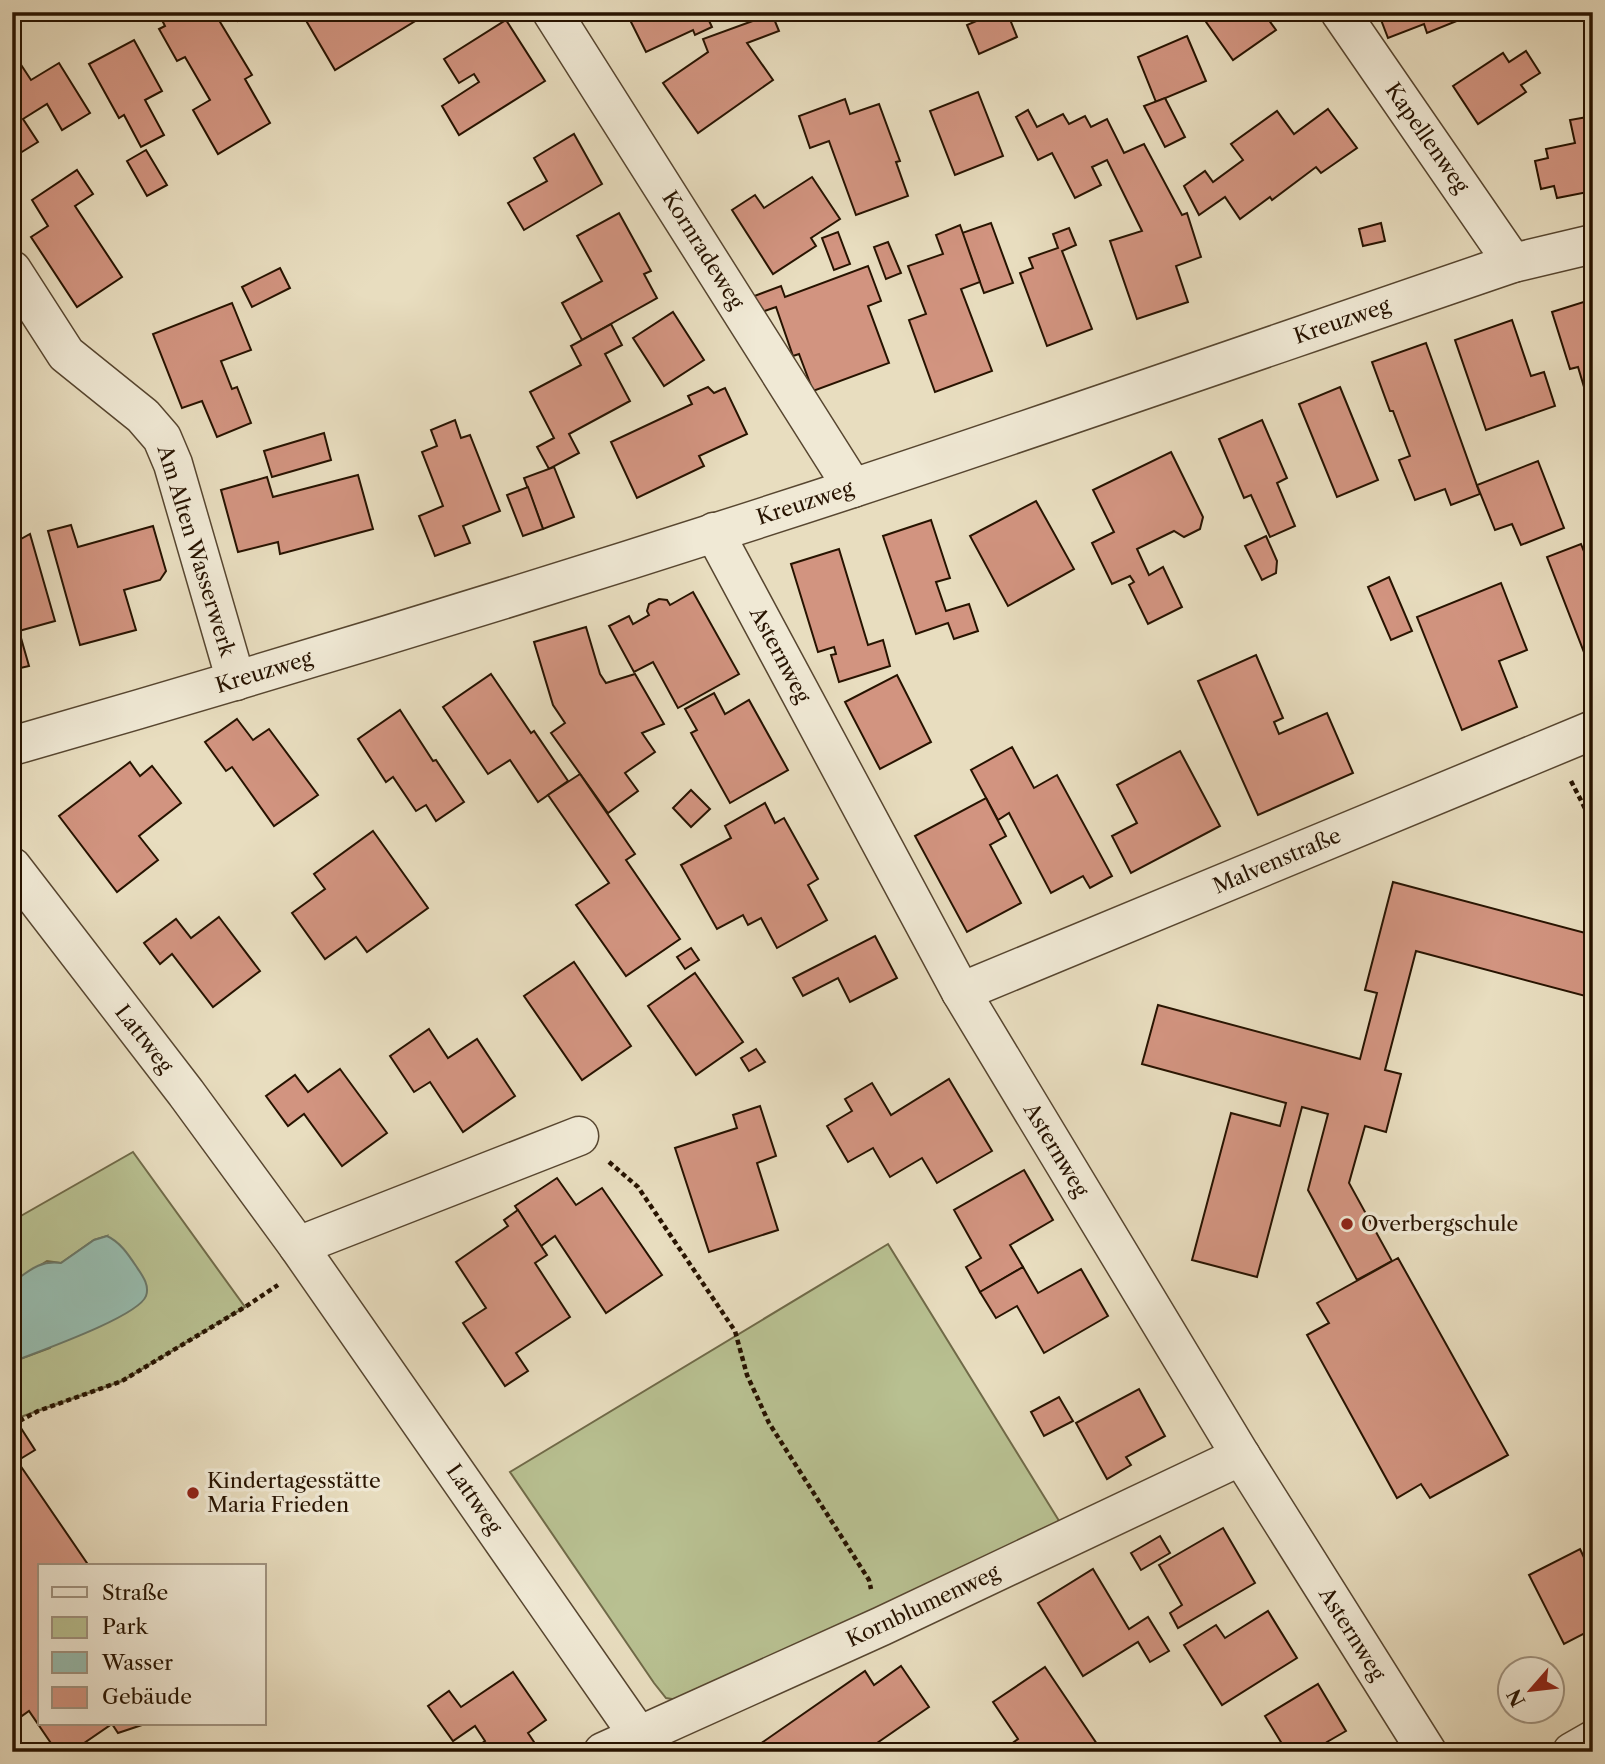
<svg xmlns="http://www.w3.org/2000/svg" width="1605" height="1764" viewBox="0 0 1605 1764" font-family="'Libre Caslon Text',serif">
  <style>
    .green { fill: #b8c091; stroke: #706a48; stroke-width: 2 }
    .water { fill: #97bcaf; stroke: #6a7869; stroke-width: 2 }
    .building { fill: #d29480; stroke: #271300; stroke-width: 2 }
    .lines { fill: none; stroke-linecap: round; stroke-linejoin: round }
    .minor-casing { stroke: #574630; stroke-width: 41 }
    .path { stroke: #271300; stroke-width: 4.5; stroke-dasharray: 5 3.5; stroke-linecap: butt }
    .minor { stroke: #f0e9d5; stroke-width: 38 }
    .poi-dot { fill: #8f2418; stroke: #f0e9d5; stroke-width: 2.5 }
    .labels { text-anchor: middle; stroke-width: 7; stroke-linejoin: round; paint-order: stroke }
    .street-label { font-size: 21px; fill: #271300; stroke: #f0e9d5 }
    .poi-label { font-size: 21px; fill: #271300; stroke: #f0e9d5; text-anchor: start }
  </style>
  <rect width="100%" height="100%" fill="#e8ddbf"/>
  <filter id="stains"><feTurbulence type="fractalNoise" baseFrequency=".00286" numOctaves="4"/><feColorMatrix values="0 0 0 0 .2 0 0 0 0 .09 0 0 0 0 .02 0 0 0 .5 -.17"/></filter>
  <radialGradient id="worn" r=".72"><stop offset=".6" stop-color="#630" stop-opacity="0"/><stop offset="1" stop-color="#630" stop-opacity=".3"/></radialGradient>
  <g class="green">
    <path d="M133,1152l112,155 -123,74 -110,39v-58l38,-14 57,-112 -13,4 -33,23 -14,-2 -35,22v-62z"/>
    <path d="M888,1244l173,280 -383,176 -12,-2 -12,-15 -144,-211z"/>
  </g>
  <path class="water" d="M107,1236c13,6 21,18 29,30 6,9 14,19 10,30 -8,21 -109,56 -134,66v-79c17,-12 27,-23 49,-20l33,-23z"/>
  <g class="building">
    <path d="M166,12h48l38,63 -7,4 25,44 -52,31 -25,-44 17,-10 -25,-43 -8,4 -18,-32 6,-3 -5,-10z"/>
    <path d="M233,12h17l1,2 -13,7z"/>
    <path d="M301,12h129l-95,58z"/>
    <path d="M626,12h79l7,15 -17,8 -2,-5 -47,22z"/>
    <path d="M997,12h10l10,25 -38,17 -12,-29z"/>
    <path d="M1199,12h64l13,18 -43,30z"/>
    <path d="M1378,12h101l-52,21 -3,-9 -36,14z"/>
    <path d="M772,14l7,17 -32,12 26,37 -75,53 -35,-50 45,-31 -5,-13z"/>
    <path d="M506,20l39,61 -86,54 -17,-29 37,-24 -5,-8 -15,9 -15,-24z"/>
    <path d="M1187,36l19,45 -50,21 -18,-45z"/>
    <path d="M134,40l28,51 -17,9 19,35 -23,12 -17,-32 -5,3 -30,-54z"/>
    <path d="M12,51l19,29 28,-17 31,50 -28,17 -15,-26 -24,15 15,23 -26,16z"/>
    <path d="M1526,51l14,22 -19,12 5,7 -48,32 -25,-38 50,-33 6,9z"/>
    <path d="M978,92l25,64 -48,19 -25,-64z"/>
    <path d="M1165,98l20,39 -20,10 -21,-41z"/>
    <path d="M845,99l5,15 29,-10 21,57 -4,1 12,34 -52,19 -27,-74 -19,7 -11,-32z"/>
    <path d="M1328,109l29,39 -36,25 -5,-6 -44,33 -2,-3 -30,22 -15,-22 -26,18 -15,-29 21,-15 8,11 30,-22 -12,-16 46,-33 17,23z"/>
    <path d="M1028,110l9,17 26,-13 6,10 16,-8 6,11 16,-8 17,34 20,-9 38,71 5,-2 14,44 -25,9 12,36 -51,17 -27,-78 32,-10 -35,-71 -15,7 9,18 -26,13 -23,-45 -14,7 -22,-43z"/>
    <path d="M1593,116v75l-36,7 -3,-12 -13,3 -6,-28 13,-3 -2,-9 29,-6 -5,-23z"/>
    <path d="M574,134l28,50 -78,46 -16,-27 39,-22 -13,-23z"/>
    <path d="M146,150l21,35 -20,11 -20,-35z"/>
    <path d="M77,170l16,24 -18,12 47,71 -45,30 -46,-70 17,-11 -16,-26z"/>
    <path d="M812,177l28,42 -29,19 5,8 -43,28 -41,-64 23,-15 9,13z"/>
    <path d="M619,213l32,58 -7,3 13,24 -75,42 -20,-37 40,-22 -25,-45z"/>
    <path d="M991,223l22,60 -29,10 -22,-60z"/>
    <path d="M1381,223l4,18 -22,5 -4,-17z"/>
    <path d="M960,225l20,57 -19,7 31,82 -57,21 -26,-72 17,-6 -18,-48 35,-12 -7,-19z"/>
    <path d="M1069,228l7,17 -14,6 30,78 -45,17 -27,-73 13,-5 -4,-10 29,-10 -5,-14z"/>
    <path d="M838,232l12,32 -16,6 -12,-32z"/>
    <path d="M888,242l13,31 -15,6 -12,-32z"/>
    <path d="M868,266l13,35 -13,5 21,57 -76,28 -14,-37 -6,2 -17,-49 -20,7 -7,-16 32,-12 4,11z"/>
    <path d="M280,268l10,20 -38,19 -10,-20z"/>
    <path d="M1593,299v107l-3,1 -12,-40 -8,2 -18,-57z"/>
    <path d="M232,303l19,47 -30,11 11,28 5,-2 14,36 -34,14 -15,-36 -20,7 -29,-74z"/>
    <path d="M673,312l31,48 -40,26 -31,-48z"/>
    <path d="M1512,320l19,56 13,-4 11,34 -69,24 -31,-90z"/>
    <path d="M611,324l11,21 -17,9 25,47 -61,33 10,19 -30,16 -12,-22 17,-9 -24,-46 51,-27 -10,-19z"/>
    <path d="M1426,343l54,151 -29,11 -6,-16 -30,11 -16,-40 11,-4 -17,-45h-3l-18,-49z"/>
    <path d="M708,387l6,6 11,-5 22,46 -48,22 5,10 -67,32 -26,-56 81,-38 -4,-8z"/>
    <path d="M1340,387l38,93 -41,17 -38,-93z"/>
    <path d="M455,420l6,18 9,-3 30,76 -37,15 7,17 -35,13 -16,-40 24,-10 -21,-54 15,-6 -6,-16z"/>
    <path d="M1262,420l25,58 -10,5 18,43 -25,11 -19,-42 -7,3 -25,-59z"/>
    <path d="M324,433l7,27 -59,17 -8,-26z"/>
    <path d="M1171,452l32,65 -3,12 -16,8 -10,-6 -37,18 12,26 14,-8 19,40 -34,17 -19,-39 5,-3 -4,-6 -18,8 -20,-41 22,-11 -21,-42z"/>
    <path d="M1538,461l26,67 -43,17 -9,-21 -17,6 -18,-45z"/>
    <path d="M554,467l20,50 -31,12 -19,-51z"/>
    <path d="M358,475l15,54 -93,25 -2,-12 -40,10 -17,-62 46,-13 6,20z"/>
    <path d="M528,487l15,42 -20,7 -16,-41z"/>
    <path d="M1036,501l38,68 -66,37 -38,-70z"/>
    <path d="M931,520l19,58 -14,4 10,29 23,-7 9,27 -24,8 -6,-16 -32,11 -33,-98z"/>
    <path d="M71,525l7,22 75,-21 13,45 -6,9 -36,10 12,40 -56,15 -32,-114z"/>
    <path d="M30,534l25,87 -36,10 10,35 -17,4v-76l7,-2 -7,-23v-25z"/>
    <path d="M1266,536l11,25 -1,12 -14,7 -17,-34z"/>
    <path d="M1581,544l12,30v84l-6,2 -40,-103z"/>
    <path d="M839,549l29,96 15,-5 7,26 -51,16 -8,-27 5,-1 -2,-7 -16,5 -27,-88z"/>
    <path d="M1389,577l23,54 -21,9 -23,-53z"/>
    <path d="M1501,583l26,67 -28,11 18,46 -55,23 -45,-113z"/>
    <path d="M693,592l46,82 -61,34 -25,-46 -19,10 -25,-46 20,-10 4,8 16,-9 -2,-4 2,-7 10,-5 8,1 3,5z"/>
    <path d="M586,627l14,47 6,9 29,-9 29,50 -22,9 13,19 -30,21 13,18 -30,22 -57,-80 14,-10 -12,-18 -19,-63z"/>
    <path d="M1256,655l27,63 -9,4 5,12 48,-21 26,60 -95,42 -60,-134z"/>
    <path d="M491,674l40,59 3,-2 34,50 -30,21 -28,-42 -22,14 -45,-67z"/>
    <path d="M897,675l34,67 -51,27 -35,-67z"/>
    <path d="M714,693l11,21 24,-14 39,70 -58,33 -39,-70 6,-3 -12,-21z"/>
    <path d="M400,710l33,51 3,-1 28,42 -28,19 -10,-16 -10,6 -23,-34 -7,5 -28,-43z"/>
    <path d="M237,719l16,21 16,-11 49,66 -44,31 -42,-59 -6,4 -21,-29z"/>
    <path d="M1012,747l22,41 23,-13 55,101 -22,12 -7,-12 -32,17 -42,-80 -11,7 -27,-50z"/>
    <path d="M1180,751l40,75 -89,47 -19,-37 25,-13 -20,-38z"/>
    <path d="M130,762l10,14 12,-10 29,37 -42,33 19,24 -41,32 -58,-76z"/>
    <path d="M580,774l55,80 -9,6 54,79 -54,37 -50,-71 33,-22 -61,-88z"/>
    <path d="M691,790l19,19 -19,18 -18,-19z"/>
    <path d="M986,798l20,38 -16,9 31,58 -54,29 -52,-96z"/>
    <path d="M765,803l10,20 9,-5 34,61 -10,6 19,35 -50,28 -16,-30 -13,7 -5,-10 -26,14 -36,-64 50,-27 -6,-12z"/>
    <path d="M373,831l55,77 -61,44 -11,-15 -31,22 -33,-46 33,-24 -11,-15z"/>
    <path d="M1393,882l200,53v63l-177,-47 -31,119 16,4 -15,58 -21,-6 -16,57 43,78 -35,19 -49,-90 20,-76 -26,-7 -45,170 -65,-17 39,-147 49,13 6,-23 -144,-39 16,-59 202,54 17,-66 -12,-3z"/>
    <path d="M219,917l41,54 -47,36 -41,-53 -12,10 -16,-21 32,-24 15,19z"/>
    <path d="M875,936l22,42 -47,24 -12,-24 -35,18 -10,-18z"/>
    <path d="M691,948l8,12 -14,9 -8,-12z"/>
    <path d="M574,962l57,84 -49,34 -58,-84z"/>
    <path d="M695,973l48,69 -47,33 -48,-69z"/>
    <path d="M429,1029l19,29 29,-19 38,57 -52,36 -33,-50 -16,10 -24,-36z"/>
    <path d="M756,1049l9,13 -16,9 -8,-13z"/>
    <path d="M340,1069l47,64 -45,33 -38,-52 -16,12 -22,-30 29,-21 13,17z"/>
    <path d="M949,1079l43,72 -55,32 -15,-25 -32,19 -17,-29 -25,14 -21,-36 25,-15 -7,-12 27,-16 19,32z"/>
    <path d="M760,1106l16,50 -19,7 21,67 -69,22 -34,-104 62,-20 -4,-13z"/>
    <path d="M1024,1170l29,50 -43,25 13,22 -43,25 -14,-25 15,-9 -27,-48z"/>
    <path d="M557,1178l19,27 26,-17 60,87 -56,38 -51,-77 -14,10 -26,-40z"/>
    <path d="M518,1210l29,45 -12,8 35,54 -54,36 12,18 -23,15 -42,-63 23,-15 -30,-46 52,-36 -4,-6z"/>
    <path d="M1398,1258l110,197 -78,43 -9,-14 -24,14 -90,-163 22,-12 -12,-20z"/>
    <path d="M1023,1267l15,26 43,-24 27,47 -64,37 -27,-47 -21,12 -16,-26z"/>
    <path d="M1139,1389l26,47 -39,21 5,8 -24,14 -31,-56z"/>
    <path d="M1059,1397l14,24 -29,15 -13,-24z"/>
    <path d="M19,1425l16,25 -23,14v-34z"/>
    <path d="M22,1468l67,98h-49v158h105l-27,9 -6,-9 -41,28h-14l-28,-41 -17,12v-247z"/>
    <path d="M1223,1528l32,55 -77,45 -8,-15 12,-8 -23,-40z"/>
    <path d="M1160,1536l10,17 -29,17 -10,-17z"/>
    <path d="M1580,1549l8,17 5,-3v66l-29,15 -35,-69z"/>
    <path d="M1093,1569l36,60 19,-12 21,34 -19,11 -12,-20 -55,34 -45,-73z"/>
    <path d="M1268,1611l29,47 -75,47 -38,-60 32,-20 9,13z"/>
    <path d="M901,1666l28,41 -65,45 -114,-1 115,-80 9,14z"/>
    <path d="M1045,1667l56,83 -2,2h-99l18,-13 -25,-37z"/>
    <path d="M513,1672l33,48 -18,13 6,9 -14,10h-50l15,-11 -10,-15 -22,15 -25,-35 21,-15 12,16z"/>
    <path d="M1318,1684l28,47 -19,11 5,7 -4,3h-41l-22,-36z"/>
  </g>
  <g class="lines">
    <g class="minor-casing">
      <g id="minor">
        <path d="M552,12l301,476"/>
        <path d="M1340,12l173,251"/>
        <path d="M12,270l54,84 77,62 19,22 11,26 63,217"/>
        <path d="M714,532l247,460 280,464 186,296"/>
        <path d="M12,746c282,-81 563,-167 841,-258 221,-73 440,-150 660,-225l80,-19"/>
        <path d="M12,867l174,226 112,153 352,506"/>
        <path d="M961,992l632,-262"/>
        <path d="M298,1246l281,-110"/>
        <path d="M603,1752l279,-126 359,-170"/>
        <path d="M1572,1752l21,-12"/>
      </g>
    </g>
    <g class="path">
      <path d="M1571,781l22,43"/>
      <path d="M609,1162l29,25 97,144 12,44 22,48 100,157 2,9"/>
      <path d="M12,1425l26,-14 84,-30 123,-74 33,-22"/>
    </g>
    <use href="#minor" class="minor"/>
  </g>
  <g class="poi-dot">
    <circle cx="1347" cy="1224" r="7"/>
    <circle cx="193" cy="1493" r="7"/>
  </g>
  <g class="labels">
    <g class="street-label">
      <text transform="translate(1427 138) rotate(55)" y="7">Kapellenweg</text>
      <text transform="translate(703 250) rotate(58)" y="7">Kornradeweg</text>
      <text transform="translate(1342 321) rotate(-19)" y="7">Kreuzweg</text>
      <text transform="translate(805 503) rotate(-18)" y="7">Kreuzweg</text>
      <text transform="translate(196 551) rotate(73)" y="7">Am Alten Wasserwerk</text>
      <text transform="translate(780 655) rotate(62)" y="7">Asternweg</text>
      <text transform="translate(264 672) rotate(-17)" y="7">Kreuzweg</text>
      <text transform="translate(1277 861) rotate(-23)" y="7">Malvenstraße</text>
      <text transform="translate(144 1039) rotate(52)" y="7">Lattweg</text>
      <text transform="translate(1056 1150) rotate(59)" y="7">Asternweg</text>
      <text transform="translate(474 1499) rotate(55)" y="7">Lattweg</text>
      <text transform="translate(923 1606) rotate(-25)" y="7">Kornblumenweg</text>
      <text transform="translate(1352 1634) rotate(58)" y="7">Asternweg</text>
    </g>
    <g class="poi-label">
      <text x="1361" y="1231">Overbergschule</text>
      <text x="207" y="1488">Kindertagesstätte<tspan x="207" dy="24">Maria Frieden</tspan></text>
    </g>
  </g>
  <rect width="1605" height="1764" fill="none" stroke="#e8ddbf" stroke-width="42"/>
  <rect x="14" y="14" width="1577" height="1736" fill="none" stroke="#271300" stroke-width="3.5"/>
  <rect x="21" y="21" width="1563" height="1722" fill="none" stroke="#271300" stroke-width="2"/>
  <rect x="38" y="1564" width="228" height="161" fill="#f0e9d5" stroke="#a09380" stroke-width="2"/>
  <rect x="52" y="1587" width="35" height="10" fill="#f0e9d5" stroke="#a09380" stroke-width="2"/>
  <text x="102" y="1600" font-size="21" fill="#271300">Straße</text>
  <rect x="52" y="1617" width="35" height="21" fill="#b8c091" stroke="#a09380" stroke-width="2"/>
  <text x="102" y="1634" font-size="21" fill="#271300">Park</text>
  <rect x="52" y="1652" width="35" height="21" fill="#97bcaf" stroke="#a09380" stroke-width="2"/>
  <text x="102" y="1670" font-size="21" fill="#271300">Wasser</text>
  <rect x="52" y="1687" width="35" height="21" fill="#d29480" stroke="#a09380" stroke-width="2"/>
  <text x="102" y="1704" font-size="21" fill="#271300">Gebäude</text>
  <g transform="translate(1531 1690) rotate(242)"><circle r="33" fill="#f0e9d5" stroke="#a09380" stroke-width="2"/>
  <path d="M0-5L12 26L0 18L-12 26Z" fill="#8f2418"/>
  <text y="-10" font-size="19" font-weight="bold" text-anchor="middle" fill="#271300">N</text>
  </g>
  <rect width="100%" height="100%" filter="url(#stains)"/>
  <rect width="100%" height="100%" fill="url(#worn)"/>
</svg>
